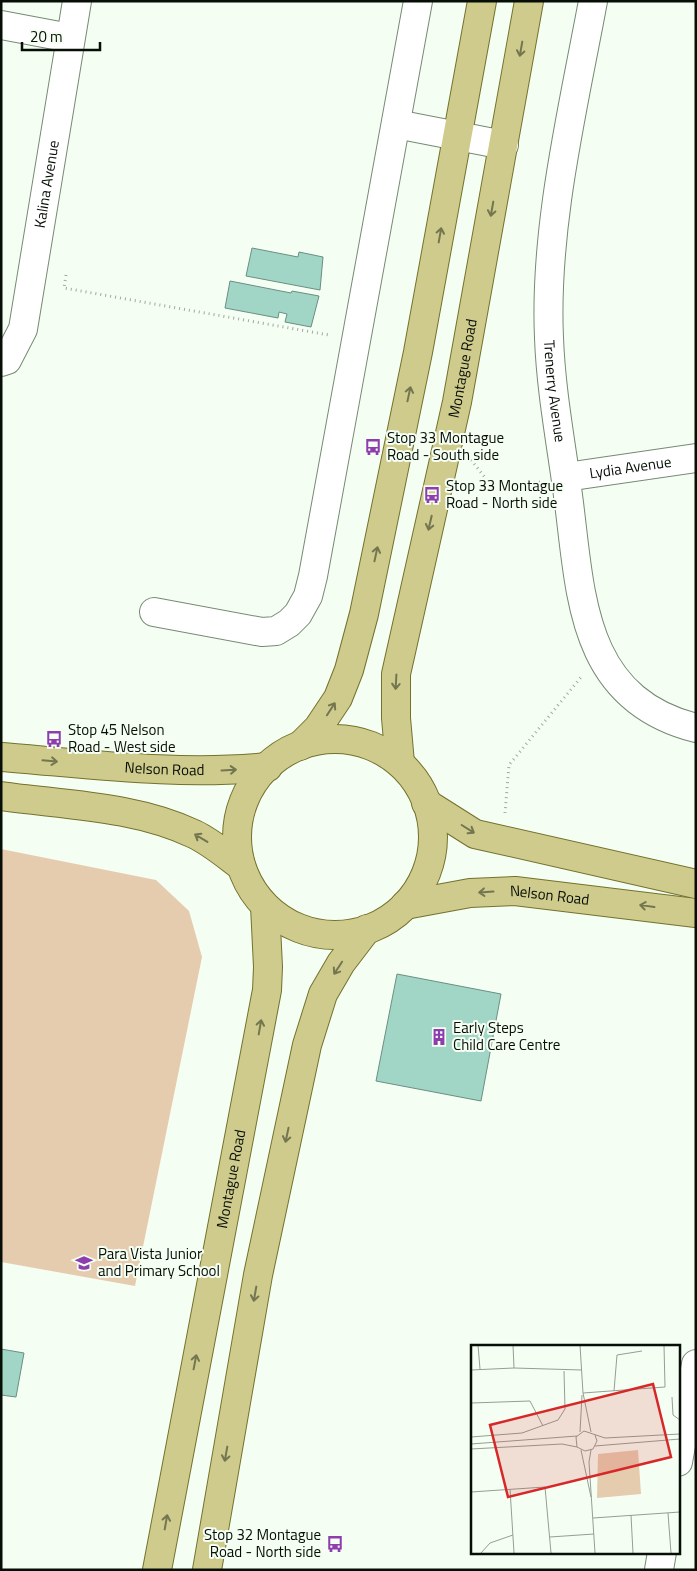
<svg xmlns="http://www.w3.org/2000/svg" width="697" height="1571" viewBox="0 0 697 1571" font-family="'Titillium Web',sans-serif">
  <style>
    .green { fill: #e5ccaf }
    .building { fill: #a1d6c7; stroke: #6b8e84 }
    .lines { fill: none; stroke-linecap: round; stroke-linejoin: round }
    .minor-casing { stroke: #768a73; stroke-width: 30 }
    .major-casing { stroke: #73722c; stroke-width: 30 }
    .path { stroke: #a1a9a0; stroke-width: 3; stroke-dasharray: 1 4; stroke-linecap: butt }
    .minor { stroke: #fff; stroke-width: 28 }
    .major { stroke: #cecb8d; stroke-width: 28 }
    .oneway { stroke: #747650 }
    .labels { text-anchor: middle; stroke-width: 4; stroke-linejoin: round; paint-order: stroke }
    .street-label { font-size: 15px; fill: #070e06; stroke: #f5fef3 }
    .poi-label { font-size: 15px; fill: #070e06; stroke: #f5fef3; text-anchor: start }
    .inset-road { fill: none; stroke: #969e94; stroke-width: 1 }
    .view { fill: #d62828; fill-opacity: 0.15; stroke: #d62828; stroke-width: 2.5 }
    .inset-edge { fill: none; stroke: #070e06; stroke-width: 2.5 }
  </style>
  <rect width="100%" height="100%" fill="#f5fef3"/>
  <path class="green" d="M1,849l155,31 33,31 13,46 -67,329 -134,-24z"/>
  <g class="building">
    <path d="M252,248l46,9 1,-5 24,5 -3,33 -74,-14z"/>
    <path d="M230,281l61,12 1,-2 27,5 -8,31 -26,-5 2,-8 -8,-2 -1,6 -53,-10z"/>
    <path d="M397,974l104,20 -20,107 -105,-20z"/>
    <path d="M1,1349l23,4 -8,44 -15,-2z"/>
  </g>
  <g class="lines">
    <g class="minor-casing">
      <g id="minor">
        <path id="s1" d="M593,1c-20,108 -49,227 -44,337 2,55 13,110 20,165 12,95 13,196 127,225"/>
        <path d="M1,25l69,13"/>
        <path d="M396,124l108,21"/>
        <path id="s2" d="M1,362l6,-2 16,-31 54,-328"/>
        <path id="s3" d="M566,477l130,-19"/>
        <path d="M154,612l108,20 14,-1 13,-8 9,-9 10,-18 5,-20 105,-575"/>
        <path d="M678,1462l18,-98"/>
        <path d="M659,1570l3,-18"/>
      </g>
    </g>
    <g class="major-casing">
      <g id="major">
        <circle cx="335" cy="837" r="98"/>
        <path d="M300,746l18,-18 20,-30 11,-28 15,-56 54,-262 64,-351"/>
        <path id="s4" d="M1,757c89,7 178,19 267,10"/>
        <path id="s5" d="M400,763l-4,-45v-44l61,-272 72,-401"/>
        <path d="M1,796c64,9 134,10 193,38 17,8 32,21 47,32"/>
        <path d="M426,803l49,31 221,50"/>
        <path id="s6" d="M405,905l65,-12 45,-2 181,22"/>
        <path id="s7" d="M157,1570l110,-580 1,-23 -3,-61"/>
        <path d="M207,1570l51,-295 49,-230 16,-51 18,-31 26,-34"/>
      </g>
    </g>
    <g class="path">
      <path d="M66,275l-2,13 265,47"/>
      <path d="M471,460l20,25 50,-3"/>
      <path d="M505,813l4,-48 73,-89"/>
    </g>
    <use href="#minor" class="minor"/>
    <use href="#major" class="major"/>
  </g>
  <defs><path id="oneway-shaft" d="M-6 0H5M1.5-3L5.5 0L1.5 3" fill="none" stroke-width="1.6" stroke-linecap="round" stroke-linejoin="round" transform="scale(1.25)"/></defs>
  <g class="oneway">
    <use href="#oneway-shaft" transform="translate(521 49) rotate(100)"/>
    <use href="#oneway-shaft" transform="translate(492 209) rotate(100)"/>
    <use href="#oneway-shaft" transform="translate(440 235) rotate(-80)"/>
    <use href="#oneway-shaft" transform="translate(409 394) rotate(-78)"/>
    <use href="#oneway-shaft" transform="translate(430 523) rotate(103)"/>
    <use href="#oneway-shaft" transform="translate(376 554) rotate(-78)"/>
    <use href="#oneway-shaft" transform="translate(396 682) rotate(93)"/>
    <use href="#oneway-shaft" transform="translate(331 709) rotate(-57)"/>
    <use href="#oneway-shaft" transform="translate(50 761) rotate(5)"/>
    <use href="#oneway-shaft" transform="translate(229 770) rotate(-3)"/>
    <use href="#oneway-shaft" transform="translate(468 829) rotate(32)"/>
    <use href="#oneway-shaft" transform="translate(201 838) rotate(-149)"/>
    <use href="#oneway-shaft" transform="translate(486 892) rotate(176)"/>
    <use href="#oneway-shaft" transform="translate(647 906) rotate(-172)"/>
    <use href="#oneway-shaft" transform="translate(338 968) rotate(123)"/>
    <use href="#oneway-shaft" transform="translate(260 1027) rotate(-80)"/>
    <use href="#oneway-shaft" transform="translate(287 1135) rotate(102)"/>
    <use href="#oneway-shaft" transform="translate(255 1294) rotate(100)"/>
    <use href="#oneway-shaft" transform="translate(195 1362) rotate(-79)"/>
    <use href="#oneway-shaft" transform="translate(226 1454) rotate(100)"/>
    <use href="#oneway-shaft" transform="translate(166 1522) rotate(-80)"/>
  </g>
  <defs>
    <g id="bus-bare" transform="scale(1.35)"><path d="M-5-6H5V4H4V6H2V4H-2V6H-4V4H-5ZM-3.5-4V0h7V-4ZM-3.5 1.2v1.5H-2V1.2ZM2 1.2v1.5H3.5V1.2Z" fill="#8d3dad" stroke="#f5fef3" stroke-width="2.5" paint-order="stroke"/></g>
    <g id="building-bare" transform="scale(1.35)"><path d="M-4-6H4V6H1V3H-1V6H-4ZM-2.5-4.3h1.7v1.8h-1.7ZM.8-4.3h1.7v1.8H.8ZM-2.5-1h1.7V.8h-1.7ZM.8-1h1.7V.8H.8Z" fill="#8d3dad" stroke="#f5fef3" stroke-width="2.5" paint-order="stroke"/></g>
    <g id="school-bare" transform="scale(1.35)"><path d="M0-5L7-2L0 1L-7-2ZM-4 1L0 2.5L4 1V4Q0 6-4 4Z" fill="#8d3dad" stroke="#f5fef3" stroke-width="2.5" paint-order="stroke"/></g>
  </defs>
  <g fill-rule="evenodd">
    <use href="#bus-bare" x="373" y="447"/>
    <use href="#bus-bare" x="432" y="495"/>
    <use href="#bus-bare" x="54" y="739"/>
    <use href="#building-bare" x="439" y="1037"/>
    <use href="#school-bare" x="84" y="1263"/>
    <use href="#bus-bare" x="335" y="1544"/>
  </g>
  <g class="labels">
    <g class="street-label">
      <text dy="5" stroke="none"><textPath href="#s2" startOffset="188">Kalina Avenue</textPath></text>
      <text dy="5" stroke="none"><textPath href="#s5" startOffset="402">Montague Road</textPath></text>
      <text dy="5" stroke="none"><textPath href="#s1" startOffset="394">Trenerry Avenue</textPath></text>
      <text dy="5" stroke="none"><textPath href="#s3" startOffset="65">Lydia Avenue</textPath></text>
      <text dy="5" stroke="none"><textPath href="#s4" startOffset="164">Nelson Road</textPath></text>
      <text dy="5" stroke="none"><textPath href="#s6" startOffset="146">Nelson Road</textPath></text>
      <text dy="5" stroke="none"><textPath href="#s7" startOffset="398">Montague Road</textPath></text>
    </g>
    <g class="poi-label">
      <text x="387" y="443">Stop 33 Montague<tspan x="387" dy="17">Road - South side</tspan></text>
      <text x="446" y="491">Stop 33 Montague<tspan x="446" dy="17">Road - North side</tspan></text>
      <text x="68" y="735">Stop 45 Nelson<tspan x="68" dy="17">Road - West side</tspan></text>
      <text x="453" y="1033">Early Steps<tspan x="453" dy="17">Child Care Centre</tspan></text>
      <text x="98" y="1259">Para Vista Junior<tspan x="98" dy="17">and Primary School</tspan></text>
      <text x="321" y="1540" text-anchor="end">Stop 32 Montague<tspan x="321" dy="17">Road - North side</tspan></text>
    </g>
  </g>
  <g transform="translate(471 1345)">
    <rect width="209" height="209" fill="#f5fef3"/>
    <path d="M167,105l3,44 -44,4 1,-44z" fill="#e5ccaf"/>
    <path class="inset-road" d="M7,0l2,24M42,0l1,23M109,0l3,48 8,39M0,25l43,-2 68,2M143,46l3,-36 25,-4M112,48l82,-6 -1,-42M201,52l1,18 7,5M0,58l59,-2 13,25M109,87l2,-37M124,90l2,6 -4,8 -8,2 -8,-4 -1,-10 8,-6 21,7 75,-4M0,92l51,-4 36,-13 7,-11 -1,-38M0,99l106,-8M124,101l85,-7M0,104l91,-5 15,3M110,105l10,47M120,105l-2,12 6,91M39,144l4,64M0,147l74,-5 6,66M197,168l3,40M160,170l2,38M122,173l87,-6M79,192l44,-3M10,208l9,-10 23,-8"/>
    <path class="view" d="M182,39l18,73 -163,40 -18,-72z"/>
    <rect width="209" height="209" class="inset-edge"/>
  </g>
  <rect width="697" height="1571" fill="none" stroke="#070e06" stroke-width="5"/>
  <path d="M22 42v8h78v-8" fill="none" stroke="#070e06" stroke-width="2.5"/>
  <text x="30" y="42" font-size="15" fill="#070e06" stroke="#f5fef3" stroke-width="4" paint-order="stroke">20 m</text>
</svg>
